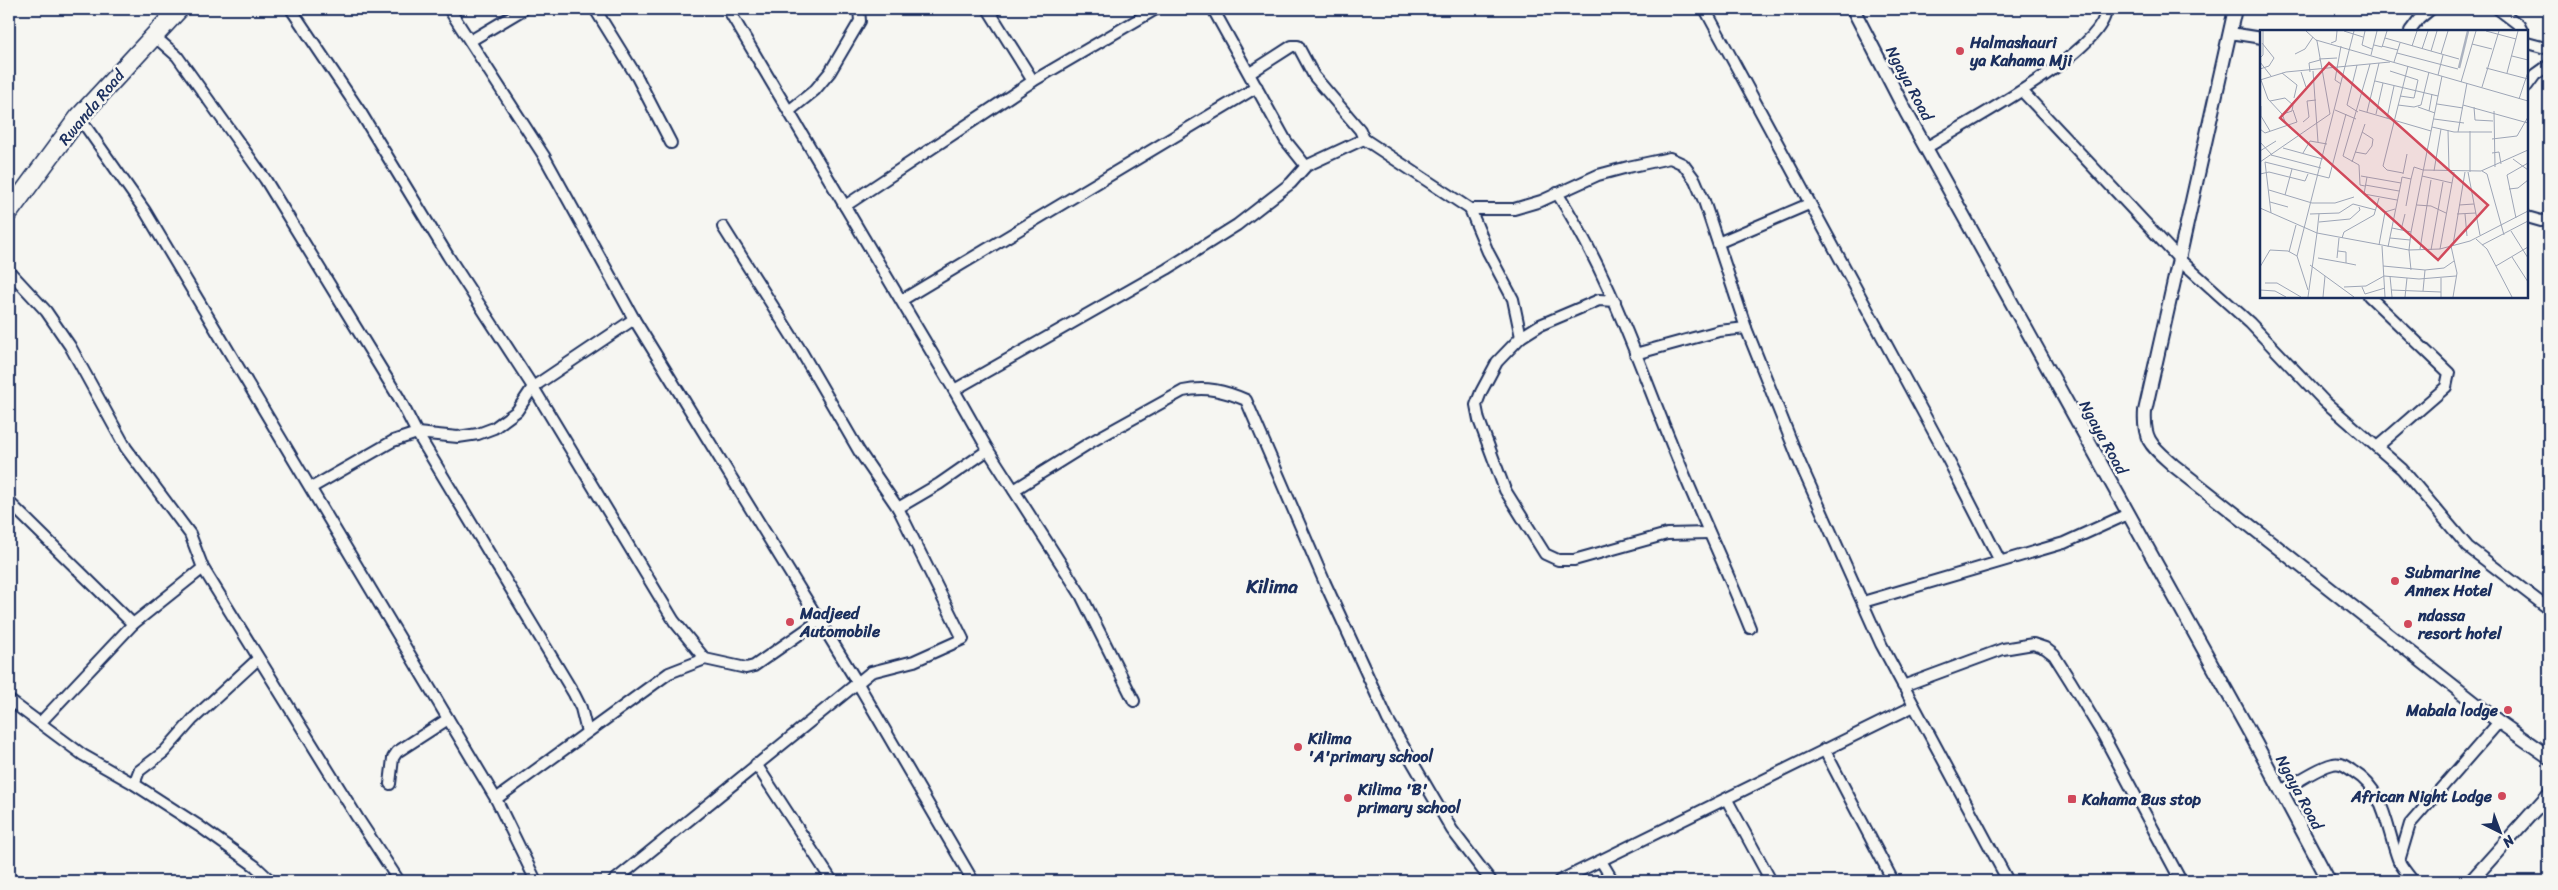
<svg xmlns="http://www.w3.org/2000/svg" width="2558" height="890" viewBox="0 0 2558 890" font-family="Sriracha,sans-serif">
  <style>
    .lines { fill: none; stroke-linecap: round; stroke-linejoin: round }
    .minor-casing { stroke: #1b2f5e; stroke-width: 14 }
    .tertiary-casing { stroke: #1b2f5e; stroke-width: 16 }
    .trunk-casing { stroke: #1b2f5e; stroke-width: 21 }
    .minor { stroke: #f6f6f2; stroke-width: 10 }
    .tertiary { stroke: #f6f6f2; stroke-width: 12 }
    .trunk { stroke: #f6f6f2; stroke-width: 18 }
    .poi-dot { fill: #d1495b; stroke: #f6f6f2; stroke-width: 2 }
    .labels { text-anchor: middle; stroke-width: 5; stroke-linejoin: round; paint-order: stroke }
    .poi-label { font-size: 16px; font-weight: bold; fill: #1b2f5e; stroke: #f6f6f2; text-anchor: start }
    .street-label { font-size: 16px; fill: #1b2f5e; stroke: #f6f6f2 }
    .quarter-label { font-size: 19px; font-weight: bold; fill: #1b2f5e; stroke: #f6f6f2 }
    .inset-river { fill: none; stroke: #abb2c0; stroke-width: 2.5 }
    .inset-road { fill: none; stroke: #9ea6b7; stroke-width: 1 }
    .view { fill: #d1495b; fill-opacity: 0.15; stroke: #d1495b; stroke-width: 2.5 }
    .inset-edge { fill: none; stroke: #1b2f5e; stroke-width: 2.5 }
  </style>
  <rect width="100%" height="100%" fill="#f6f6f2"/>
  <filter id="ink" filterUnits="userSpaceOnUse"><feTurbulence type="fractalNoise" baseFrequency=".02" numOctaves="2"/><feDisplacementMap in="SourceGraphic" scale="10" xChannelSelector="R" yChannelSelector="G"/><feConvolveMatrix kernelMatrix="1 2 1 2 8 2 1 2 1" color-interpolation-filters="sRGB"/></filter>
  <g filter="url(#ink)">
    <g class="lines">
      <g class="minor-casing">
        <g id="minor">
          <path d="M291,9l70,104 87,143 85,131 141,234 31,38"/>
          <path d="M449,9l95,147 90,163 223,363 116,199"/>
          <path d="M595,9l42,68 34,66"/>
          <path d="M728,9l226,381"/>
          <path d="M988,9l45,72"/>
          <path d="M1213,9l73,132 20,25"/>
          <path d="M1705,9l233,431 62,121"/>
          <path d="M2498,9l21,16 3,6"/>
          <path d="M2410,31l9,-12 12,-10"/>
          <path d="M2230,33l32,5"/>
          <path d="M153,35l24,21 88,123 134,219 18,35 157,261 7,14 6,24"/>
          <path d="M470,41l54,-32"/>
          <path d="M2527,43l22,6"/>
          <path d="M1250,73l42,-27h6l16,30 46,54 4,9 106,70h44l27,-8 57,-26 30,-8 42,-9 13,6 12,16 9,21 42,127 54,135 81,181 127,237"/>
          <path d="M2527,86l8,-11 14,-10"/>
          <path d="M2022,91l157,168 71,64 74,78 78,68 66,78 81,62"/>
          <path d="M789,111l26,-21 15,-18 30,-51 -1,-12"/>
          <path d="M79,117l66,94 351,588 40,82"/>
          <path d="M1926,148c36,-23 180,-97 180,-139"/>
          <path d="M1557,193c50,77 79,163 113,247 25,63 55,125 80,188"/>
          <path d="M845,206l188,-125 123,-72"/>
          <path d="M1470,209l18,43 25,47 8,38"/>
          <path d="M2527,217l14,4 8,-1"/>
          <path d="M723,227l78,124 58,100 39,57"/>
          <path d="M1720,242l89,-38"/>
          <path d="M9,271l37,40 24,35 56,102 64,86 13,34 154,249 42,64"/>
          <path d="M2369,296l80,77 -3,14 -69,60"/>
          <path d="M902,300l355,-213"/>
          <path d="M1615,301l-16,-1 -59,25 -19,12 -24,25 -16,30 -5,13 3,15 26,70 40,64 13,6h16l93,-26 42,-1"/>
          <path d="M1635,354l84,-23 27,-3"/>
          <path d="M988,450l93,145 53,106"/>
          <path d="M311,488l82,-47 24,-8 41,4 20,-3 16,-6 23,-17 16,-24 101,-68"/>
          <path d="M1014,490l77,-48 92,-51c23,-5 42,0 63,9l79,183 63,137 64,110 39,51"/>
          <path d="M9,502l124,122"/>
          <path d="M1863,602l201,-59 64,-29"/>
          <path d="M1903,686l100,-37 30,-5 12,4 9,7 17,27 32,53 78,146"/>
          <path d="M9,700l74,55 51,29 65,42 56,40 16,15"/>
          <path d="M40,723l93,-99 70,-56"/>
          <path d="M1824,749l69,132"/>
          <path d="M756,764l76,117"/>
          <path d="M134,784l5,-13 25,-19 29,-33 65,-60"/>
          <path d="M390,784l3,-26 4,-6 51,-33"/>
          <path d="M2281,791c14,-7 37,-24 52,-27 8,-2 14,3 21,8 31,19 32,55 44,87 3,8 10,15 15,22"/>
          <path d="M496,799l173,-126 36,-14 41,9 8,-2 66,-46"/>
          <path d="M1727,800l44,81"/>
          <path d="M1601,861l12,20"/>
          <path d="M2399,861l11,-37 89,-102"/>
          <path d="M614,881l257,-209 43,-11 49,-22 -65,-131 41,-24 49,-34 -34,-60 213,-121 70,-44 54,-42 15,-17 58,-27"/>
          <path d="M1559,881l355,-175"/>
        </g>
      </g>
      <g class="tertiary-casing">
        <g id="tertiary">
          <path d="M1853,9l53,103 350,632 73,137"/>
          <path d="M2235,9l-90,402c-2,30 7,35 28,54l326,257 50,35"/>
          <path d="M2471,881l78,-87"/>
        </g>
      </g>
      <g class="trunk-casing">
        <path id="trunk" d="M9,212l70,-95 100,-108"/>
      </g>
      <use href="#minor" class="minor"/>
      <use href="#tertiary" class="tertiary"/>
      <use href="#trunk" class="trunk"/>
    </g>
  </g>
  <g class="poi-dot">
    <circle cx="1960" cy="51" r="5"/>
    <circle cx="2395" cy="581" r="5"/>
    <circle cx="790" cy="622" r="5"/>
    <circle cx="2408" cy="624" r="5"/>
    <circle cx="2508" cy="710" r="5"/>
    <circle cx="1298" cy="747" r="5"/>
    <circle cx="2502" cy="796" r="5"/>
    <circle cx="1348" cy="798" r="5"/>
    <rect x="2067" y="794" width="10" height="10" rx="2.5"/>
  </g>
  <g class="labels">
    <g class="poi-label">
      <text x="1970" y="48">Halmashauri<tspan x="1970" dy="18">ya Kahama Mji</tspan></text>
      <text x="2405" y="578">Submarine<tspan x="2405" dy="18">Annex Hotel</tspan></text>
      <text x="800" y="619">Madjeed<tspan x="800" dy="18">Automobile</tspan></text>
      <text x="2418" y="621">ndassa<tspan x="2418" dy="18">resort hotel</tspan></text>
      <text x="2498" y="716" text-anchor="end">Mabala lodge</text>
      <text x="1308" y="744">Kilima<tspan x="1308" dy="18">'A'primary school</tspan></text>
      <text x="1358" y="795">Kilima 'B'<tspan x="1358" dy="18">primary school</tspan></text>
      <text x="2492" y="802" text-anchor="end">African Night Lodge</text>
      <text x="2082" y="805">Kahama Bus stop</text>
    </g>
    <g class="street-label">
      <text transform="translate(1910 83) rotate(62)" y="6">Ngaya Road</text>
      <text transform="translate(91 107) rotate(-50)" y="6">Rwanda Road</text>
      <text transform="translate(2104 437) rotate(61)" y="6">Ngaya Road</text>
      <text transform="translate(2300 792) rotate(62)" y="6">Ngaya Road</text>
    </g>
    <g class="quarter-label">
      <text x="1272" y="593">Kilima</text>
    </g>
  </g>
  <g transform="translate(2260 30)">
    <rect width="268" height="268" fill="#f6f6f2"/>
    <path class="inset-river" d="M199,38l9,-37"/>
    <path class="inset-road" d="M84,1l19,6M105,1l-3,14 10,4M226,1l30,8M125,8l74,21M56,10l212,61M71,13l5,-2 1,-10M212,14l20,5M114,15l8,2 5,-16M81,16l-6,34 6,4M122,16l16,4M152,16l5,-15M162,19l6,-18M171,21l6,-20M137,23l61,16M35,24l10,-5 8,-12M181,24l7,-23M111,25l6,-24M252,26l16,4M0,28l3,-3v-24M59,29l18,-1M0,32l11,14M134,32l6,-19M97,35l-10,40 11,7M226,38l42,11M0,39l9,-3 5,-8 -12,-15M53,41l5,71M130,41l28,9 -4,18 -14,-2M41,42l5,15M50,42l-1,-9 11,-3M22,43l15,12 -3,13M247,43l11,-42M178,45l5,-20M0,50l26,-8 104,-10M1,50l7,19 14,15 4,10M115,51l63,15M201,52l15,-51M222,57l17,-56M259,69l9,-27M10,71l15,-3 8,7 -1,6 -9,3M177,74l26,4M138,75l16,2 7,-2 8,-33M203,75l65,18M1,76v10l9,15M158,77l17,6M214,77l1,13 18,1M75,80l21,9M99,80l72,21M169,81l3,-17M234,81l1,56M107,82l12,-49M116,84l7,-31M127,88l7,-32M174,89l30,4M43,92l6,-5 -2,-16 9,-1M172,97l22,5h38M0,99l5,4 32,-11 -4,-12M188,100l1,41M210,101v41M198,102l9,-49M232,109l25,-3 11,-19M0,112l12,13M23,118l40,11M0,121l16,-10M95,122l11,2 6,-8 1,-7 -11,-7M43,123l7,-12 17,3M232,123l7,-1 2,12M11,125l50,13M253,129l15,11M0,132l70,-48 -13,-73 -11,-10M5,132l64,16 17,-64M5,132l6,51M92,132l13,-38M174,141l7,-42M222,141l5,3 17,61M208,142l12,63M143,143l-16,-3 -4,-4 25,-100M0,144l9,-2 36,9 3,-7M143,144l4,-20M101,146l40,7 1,-6 9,2 3,-12 9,3 58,1 47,-21M162,146l30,7M107,147l-3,17 33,6M105,155l34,6M105,156l-5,-1 -1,-20 -16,-9 27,-92M249,159l9,-1 10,-8M9,160l43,13M25,165l7,-26M10,172l18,5M52,173h23l19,-6M157,175l14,1 15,7M199,175l15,-1M146,176l5,-27M0,178l57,25 92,17 31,-1 30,-8 58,-30M50,184l29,-1 14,-9 23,6M197,184l19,-1M205,184l2,22M256,188l-9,-43 21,-12M59,192l31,-3 10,-9 -1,-3M132,198l19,4M141,200l4,-16M251,201l17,27M57,203l2,-19M82,208l2,-6 30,-17 5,-17M130,208l20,2M216,209l11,10 25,48M119,215l6,-33 10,-3M193,215l12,-73M222,215l46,-24M122,216l3,51M191,216l6,27 -4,24M128,217l13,-64M160,219l11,-69M180,219l14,-77M171,220l12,-68M78,221l8,1v11l10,2M29,222l7,-27M252,227l16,25M58,228l28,5M77,228l2,-20M50,235l44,32M123,236l42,4 19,-2 10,-7M236,236l32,-19M0,237l10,-17 18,1 9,5M151,240l-2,-20 2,-18 31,-156M130,246l2,21M5,253h12l24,14M84,257l22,-1 18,-10 35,3 37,-3M102,257l3,7 20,-6M0,260l15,1 11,6M48,260l-11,-34 57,-225M131,260l50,2M163,261l2,-21M48,267l9,-64M63,267l2,-21M145,267l2,-19M181,267v-19"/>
    <path class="view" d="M69,33l159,142 -50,55 -158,-142z"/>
    <rect width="268" height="268" class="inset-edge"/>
  </g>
  <rect width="2558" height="890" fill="none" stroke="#f6f6f2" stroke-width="30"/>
  <rect x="15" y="15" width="2528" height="860" fill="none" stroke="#1b2f5e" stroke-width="2" filter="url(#ink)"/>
  <g transform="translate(2500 832) rotate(138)" stroke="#f6f6f2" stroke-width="4" paint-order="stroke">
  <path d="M0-4L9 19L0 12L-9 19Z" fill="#1b2f5e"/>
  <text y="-8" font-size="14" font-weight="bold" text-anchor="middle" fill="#1b2f5e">N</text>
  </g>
</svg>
